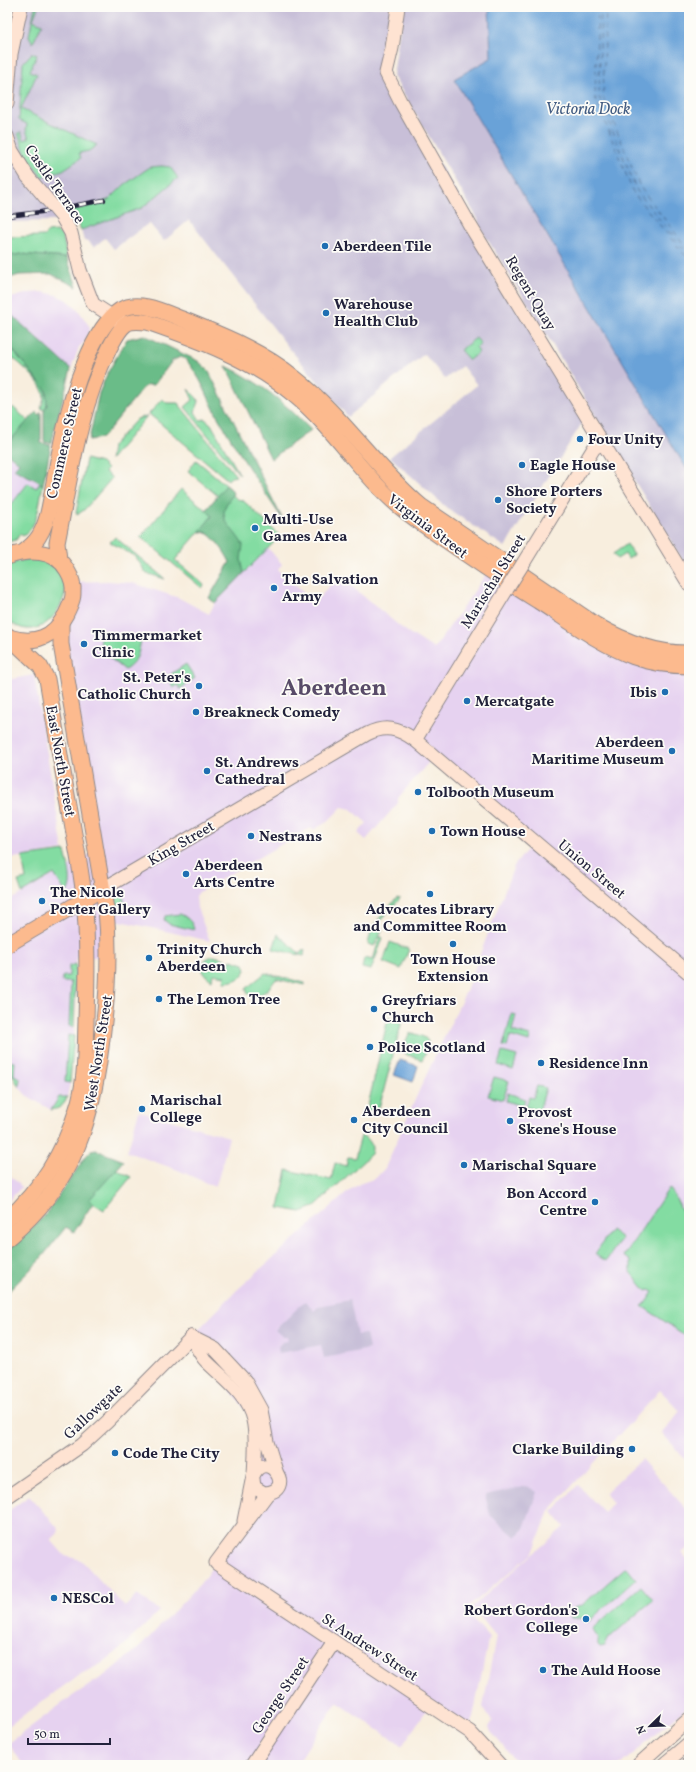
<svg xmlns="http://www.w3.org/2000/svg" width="696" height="1772" viewBox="0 0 696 1772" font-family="Vollkorn,serif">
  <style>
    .built { fill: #e6d2f0 }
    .industrial { fill: #c8bfd8 }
    .green { fill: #83dca2; stroke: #527f6e }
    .forest { fill: #6abc88; stroke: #466f62 }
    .water { fill: #69a2d8; stroke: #46628a }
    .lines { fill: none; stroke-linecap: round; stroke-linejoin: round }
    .ferry { stroke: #425c82; stroke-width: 1; stroke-dasharray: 5 4; stroke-linecap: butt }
    .secondary-casing { stroke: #8d888c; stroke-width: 15 }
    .primary-casing { stroke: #8d888c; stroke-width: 17 }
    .secondary { stroke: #fee3d2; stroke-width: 13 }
    .primary { stroke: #fcba8e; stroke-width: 15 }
    .rail-casing { stroke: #22223b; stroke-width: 4.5 }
    .rail { stroke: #fdfcf7; stroke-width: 3; stroke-dasharray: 9; stroke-linecap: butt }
    .secondary-bridge-casing { stroke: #8d888c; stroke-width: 15; stroke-linecap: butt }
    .secondary-bridge { stroke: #fee3d2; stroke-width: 13 }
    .poi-dot { fill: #1f6fb2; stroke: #fdfcf7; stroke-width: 1.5 }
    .labels { text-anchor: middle; stroke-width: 3.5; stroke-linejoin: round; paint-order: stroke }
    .street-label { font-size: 15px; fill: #22223b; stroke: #fdfcf7 }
    .poi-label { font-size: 15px; font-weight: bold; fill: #22223b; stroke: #fdfcf7; text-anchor: start }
    .water-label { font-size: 16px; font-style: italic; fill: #425c82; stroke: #fdfcf7 }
    .town-label { font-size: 23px; font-weight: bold; fill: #584b68; stroke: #fdfcf7 }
  </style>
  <rect width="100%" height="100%" fill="#fdfcf7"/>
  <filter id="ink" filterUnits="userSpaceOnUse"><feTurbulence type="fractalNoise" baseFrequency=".025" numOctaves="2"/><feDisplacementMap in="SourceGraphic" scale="8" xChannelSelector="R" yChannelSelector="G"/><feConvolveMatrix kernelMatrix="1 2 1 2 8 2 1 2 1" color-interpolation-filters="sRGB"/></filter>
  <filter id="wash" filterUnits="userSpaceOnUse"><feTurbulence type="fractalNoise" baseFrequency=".012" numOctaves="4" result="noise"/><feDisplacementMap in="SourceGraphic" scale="16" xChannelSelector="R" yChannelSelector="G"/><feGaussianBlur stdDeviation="0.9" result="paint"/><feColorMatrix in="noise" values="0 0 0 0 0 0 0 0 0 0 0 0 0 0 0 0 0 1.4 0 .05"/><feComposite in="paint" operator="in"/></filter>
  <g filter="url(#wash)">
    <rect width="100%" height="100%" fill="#f8eede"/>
    <g class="built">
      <path d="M43,292l13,3 11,5 12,11 10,15 1,3 -5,9 1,2 -7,7 -8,22 -64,-58v-12l22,-6z"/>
      <path d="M7,454l12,9 -4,6 17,8 11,8 -9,38 -3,6 -8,7 -3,-2 -4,6 -9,2z"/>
      <path d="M268,548l14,16 -4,6 36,32 5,-6 1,1 13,-15 6,-3 5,1 59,49 31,20 55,-79 200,96v798l-27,-31 18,-22 -20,-21 -111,121 -16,42 -68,57 24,27 -19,95 -40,-27 -28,41 -65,-44 -41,63h-273l-14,-22 59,-44 37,-24 35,-28 60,-63 43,-59 10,-105 -62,-83 46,-47 65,-58 46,-40 11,-8 17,-6 9,-10 37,-84 44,-93 48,-125 20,-25 -100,-85 -36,42v5l-32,37 -8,-7 9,-10 -16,-14 -9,-2 -15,15 -14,8 -2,-2 -5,2 -107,62 -3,4 1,12 13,33 -103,-23 3,39h-34l1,23 -3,56 -4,47 -3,14h-8l-8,13 -25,-15 -7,-8 -12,-22v-163l90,-52 -37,-210 13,-58 36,-1 24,2 46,15 30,16 6,-11z"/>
      <path d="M34,675l29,175 -56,9v-179z"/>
      <path d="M139,1111l90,26 -10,39 -4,11 -37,-17 -51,-18z"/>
      <path d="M7,1173l15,14 -15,15z"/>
      <path d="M641,1459l48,53v35l-7,6 7,8v144l-69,60h-101l-28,-33 -2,-5 4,-6 -7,-7 -3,-7 13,-71 -24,-29 92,-80 -12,-15 26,-27 26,27 9,-9 -8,-10z"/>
      <path d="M29,1496l30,33 -1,4 -7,7 14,16 16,4 44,47 12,-12 23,16 -42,40 -17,13 -22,11 -72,52v-215z"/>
    </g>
    <g class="industrial">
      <path d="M7,7h384l-5,66 201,342 -82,132 -58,-39 -57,-51 87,-72 -15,-19 -17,13 -21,-25 -76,63 -59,-69 -100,-128 -25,21 -15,-18 -35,26 -9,-11 -11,9 -7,-7 -3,1 -3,-11 -10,-17 -19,8 -45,1z"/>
      <path d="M403,7h286v564l-166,-275 -44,-70 -1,-7 -85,-143z"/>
      <path d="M350,1300l7,35 9,-1 3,15 -45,9 -3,-13 -42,8 -1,-6 4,-5 6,-1 -1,-4h-4l-8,-7 30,-29 9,10 5,-5z"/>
      <path d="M527,1486l10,6 -13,36 -8,9 -26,-22 -5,-20z"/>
    </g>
    <g class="green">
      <path d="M35,7h3l-5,13 9,4 -9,19 -4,-7z"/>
      <path d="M32,53l5,2 -7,16 7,3 -16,35 76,36 -8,6 -10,2 2,5 -18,12 -22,7 -16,-24 -7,-20 3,-1 3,8 5,-2 -3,-8 1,-6 -8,-4 4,-57z"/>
      <path d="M162,166l8,1 8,11 -36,30 -61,22 -5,-11 -7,-8 29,-7 12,-5 14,-14 26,-18z"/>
      <path d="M57,231l6,6 4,21 -45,-4 -15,2v-19l37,-1 4,-4z"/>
      <path d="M476,338l5,6 -5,4 3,4 -10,8 -9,-10z"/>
      <path d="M7,343l39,47 1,15 -3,5 -3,-2c1,-3 3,-8 3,-11 0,-14 -26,-36 -37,-43z"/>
      <path d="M188,389l8,8 3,5 -4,10 5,8 5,-1 6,5 29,51 -55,-68 8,-7z"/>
      <path d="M162,399l5,4h11l58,73 -5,1 -3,3 -79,-66z"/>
      <path d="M13,407l15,14 -21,24v-31z"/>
      <path d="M147,416l-37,44 2,-14 25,-27z"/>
      <path d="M86,459l15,4 6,6 -2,3 7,6 -28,32 -6,4 -2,-1z"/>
      <path d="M196,460l36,30 1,5 4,4 5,1 5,4 33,32 -65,67 -6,-5 21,-36c-6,-13 -16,-30 -31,-30l-24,28 29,25 -2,3 -61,-51 40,-48 25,21 12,-14 -30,-25z"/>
      <path d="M28,483l8,5 4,-5 3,2c-4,16 -4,41 -20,51l-3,-2 -4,6 -9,2v-32z"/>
      <path d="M115,537l50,42 -19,-6 -10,-16 -26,-15z"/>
      <path d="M627,544l7,11 -6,4 -3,-5 -8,5 -4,-5z"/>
      <path d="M33,558l23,4 11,24c-6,30 -30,58 -60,34v-56z"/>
      <path d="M103,632l38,8c-3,15 -3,21 -16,30l-19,-15 -1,-4h-3l-2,-12z"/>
      <path d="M186,664l9,14 -15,11 -2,-4 -5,3 -5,-12z"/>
      <path d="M65,851c2,11 10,33 1,42l-12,-19 -32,19 -4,-12 8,-2 -4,-22z"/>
      <path d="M124,891v15l-10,-3 2,-6z"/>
      <path d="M397,898l3,1 -22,24 4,7 -8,16 -6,-2 4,-17z"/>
      <path d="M180,914c7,3 13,8 14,16l-25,-6 -5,-4 1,-4z"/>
      <path d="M278,934l22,20 5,-5 -1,7 -31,-7z"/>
      <path d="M380,936l3,2 -12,32 -9,-2 2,-10 9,2z"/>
      <path d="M390,942l19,7 -8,20 -18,-7z"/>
      <path d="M214,956l11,3v2l5,1 1,-2 13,4 2,6c-4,9 -13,12 -22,12l1,-6 -12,-2 -1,6c-13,-7 -14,-21 2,-24z"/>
      <path d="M76,964l-2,63 -5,-1 2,-44h-9l1,-6h6v-10z"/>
      <path d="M265,973l40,10v2l-29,-6c-7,10 -15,20 -28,15l-2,-5 2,-2z"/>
      <path d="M512,1014l4,1 -4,16 18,5 -1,6 -19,-6 -3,11 -4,-1z"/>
      <path d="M388,1018l14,3 -23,87 -7,3 -5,-1z"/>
      <path d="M409,1034c4,-1 8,0 12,2 13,4 5,15 1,24l-17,-6 3,-10 -3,-1z"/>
      <path d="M68,1035l6,1 -4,47 -5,-1z"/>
      <path d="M502,1052l15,4 -4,14 -15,-5z"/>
      <path d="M7,1053h1l-1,8 8,1 -1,13 6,3 -1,9 -12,-22z"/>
      <path d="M494,1077l15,4 -6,19 -15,-4z"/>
      <path d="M537,1086l9,2 -7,23 -13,-4 3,-10 4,1z"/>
      <path d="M508,1093l17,6 -2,7 -17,-5z"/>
      <path d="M59,1097h8c-2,8 -8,12 -16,13z"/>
      <path d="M361,1136c9,2 13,10 10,18l-57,53 -13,5 -22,-4 8,-38 44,10 4,-17 11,3 2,-9 7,1z"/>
      <path d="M116,1169l15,8 -27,33 -16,-10z"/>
      <path d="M669,1188l4,5 7,14 -1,1 2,1 3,6 -2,2 2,-1 3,6 -1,2h2l1,15 -2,1 2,2v96l-47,-32 3,-2 8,-12 -4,-2 -3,1 -15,-18v-12l-7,-5z"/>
      <path d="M611,1230l11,8 -16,23 -11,-7z"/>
      <path d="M626,1567l10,12 -48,43 -6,-4h-11l-1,-5 4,-5 7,-2z"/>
      <path d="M641,1586l12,14 -44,38 -4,8 -5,1 -2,-2v-7l-6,-9z"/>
    </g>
    <g class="forest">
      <path d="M22,254l45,4 10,29 -26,-13 -32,1 -12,4v-23z"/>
      <path d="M7,311l64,58 -20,74 -7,-1v-32l3,-5 -1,-15 -39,-47z"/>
      <path d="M144,335l54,26 10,9 75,150c-22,-33 -44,-66 -64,-101 -11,-20 -19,-45 -35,-61l-4,-1 -8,4 -18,24h-6l-5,3 -41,50 -13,2 10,-47 9,-21 19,-33z"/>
      <path d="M226,366c33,15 60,38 85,64l-40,29z"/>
      <path d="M36,412l3,3 2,-3v31l10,2 -8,40c-10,-8 -18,-9 -29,-16l5,-6 -12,-10v-9z"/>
      <path d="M226,485l6,5 1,5c-21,23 0,31 10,50l-2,14 3,14 -29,30 -6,-5 21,-36c-7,-13 -13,-21 -24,-30h-7l13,-16 -6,-6z"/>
      <path d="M96,1150l28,11 -35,39 4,3 -19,29 -8,-5 -28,35 -31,31v-42l39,-37 40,-58 5,-5z"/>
    </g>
    <g class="water">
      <path d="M489,7h200v466l-235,-394 37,-21z"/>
      <path d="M400,1060l18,6 -5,16 -19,-7z"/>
    </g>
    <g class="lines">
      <g class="ferry">
        <path d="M598,7l-3,90 39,97 55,66"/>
        <path d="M601,7l-2,90 38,94 52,65"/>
        <path d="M606,7l-3,90 37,90 49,64"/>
      </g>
    </g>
  </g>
  <g filter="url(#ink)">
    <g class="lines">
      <g class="secondary-casing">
        <g id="secondary">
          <path d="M398,7l-6,41 -6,25 14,28 71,126 218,357"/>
          <path d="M7,104l4,-50 10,-47"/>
          <path d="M7,136l5,15 16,26"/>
          <path d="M62,217l9,16 9,37 13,34 28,18"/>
          <path d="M524,562l70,-114 9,-5"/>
          <path d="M415,740l92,-151"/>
          <path d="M103,889l264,-155c18,-9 31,-6 48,6l274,233"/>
          <path d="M191,1337l24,12 30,32 16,29 6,32 9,29"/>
          <path d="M191,1337c5,8 9,18 15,24 18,18 41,33 47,59 4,17 2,36 1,53"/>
          <path d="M268,1493l-52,70 254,169 30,33"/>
          <path d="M7,1497l75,-52 25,-23 84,-85"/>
          <path d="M244,1521l9,-45c13,-30 46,16 11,17l-10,-6 -1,-8"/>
          <path d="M252,1765l82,-123"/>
          <path d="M638,1765l51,-46"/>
          <path d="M663,1765l26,-22"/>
          <path d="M688,1765l1,-1"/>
        </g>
      </g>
      <g class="primary-casing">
        <g id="primary">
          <path d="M24,552c5,-5 11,-9 15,-16 9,-14 11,-33 14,-49 4,-20 7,-40 12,-60 7,-32 27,-99 55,-117 19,-11 44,2 62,9 40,16 80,32 113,59 47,37 80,89 126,128l175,119c28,16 60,29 93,28"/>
          <path d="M7,557c21,-8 48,-8 60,13 5,8 7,15 6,24 0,7 -4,13 -7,20 -13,24 -31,31 -57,23"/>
          <path d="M59,559l-2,-16c13,-65 22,-134 52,-194 4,-8 10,-20 17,-25 6,-4 15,-2 21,-2 52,18 104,37 147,73 37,30 63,73 98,105 17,16 36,28 55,41 30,21 60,41 91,60 31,20 62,43 96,56 17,6 37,9 55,9"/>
          <path d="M7,635l33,31 7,13c8,47 16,95 25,143 4,25 10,51 12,77 4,41 3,82 2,123 -1,29 0,60 -9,87 -13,43 -37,81 -70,111"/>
          <path d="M7,945l85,-50"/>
          <path d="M7,1239c70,-57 87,-123 96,-209 5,-41 7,-80 3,-121l-45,-265v-22"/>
        </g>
      </g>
      <use href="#secondary" class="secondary"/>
      <use href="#primary" class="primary"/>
      <g class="rail-casing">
        <path id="rail" d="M7,216l34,-4 63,-12"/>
      </g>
      <use href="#rail" class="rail"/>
      <g class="secondary-bridge-casing">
        <g id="secondary-bridge">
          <path d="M28,177l34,40"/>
          <path d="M507,589l17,-27"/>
        </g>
      </g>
      <use href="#secondary-bridge" class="secondary-bridge"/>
    </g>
  </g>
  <g class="poi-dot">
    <circle cx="325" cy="246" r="4"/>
    <circle cx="326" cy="313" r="4"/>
    <circle cx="580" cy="439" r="4"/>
    <circle cx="522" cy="465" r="4"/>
    <circle cx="498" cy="500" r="4"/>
    <circle cx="255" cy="528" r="4"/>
    <circle cx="274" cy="588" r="4"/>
    <circle cx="84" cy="644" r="4"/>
    <circle cx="199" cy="686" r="4"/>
    <circle cx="665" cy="692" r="4"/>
    <circle cx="467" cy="701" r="4"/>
    <circle cx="196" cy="712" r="4"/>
    <circle cx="672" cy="751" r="4"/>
    <circle cx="207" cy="771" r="4"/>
    <circle cx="418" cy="792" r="4"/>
    <circle cx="432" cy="831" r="4"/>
    <circle cx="251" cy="836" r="4"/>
    <circle cx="186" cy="874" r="4"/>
    <circle cx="430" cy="894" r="4"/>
    <circle cx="42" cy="901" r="4"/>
    <circle cx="453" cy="944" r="4"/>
    <circle cx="149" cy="958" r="4"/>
    <circle cx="159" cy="999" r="4"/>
    <circle cx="374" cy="1009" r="4"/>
    <circle cx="370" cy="1047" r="4"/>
    <circle cx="541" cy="1063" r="4"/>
    <circle cx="142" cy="1109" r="4"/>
    <circle cx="354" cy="1120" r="4"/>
    <circle cx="510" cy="1121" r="4"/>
    <circle cx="464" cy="1165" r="4"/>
    <circle cx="595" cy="1202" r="4"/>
    <circle cx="632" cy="1449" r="4"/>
    <circle cx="115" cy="1453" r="4"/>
    <circle cx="54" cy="1598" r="4"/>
    <circle cx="586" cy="1619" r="4"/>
    <circle cx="543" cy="1670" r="4"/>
  </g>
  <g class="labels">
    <g class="street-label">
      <text transform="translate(55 184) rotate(55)" y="5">Castle Terrace</text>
      <text transform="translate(531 293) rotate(59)" y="5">Regent Quay</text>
      <text transform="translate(64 443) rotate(-77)" y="5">Commerce Street</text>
      <text transform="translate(428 526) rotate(37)" y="5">Virginia Street</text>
      <text transform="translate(493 581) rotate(-58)" y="5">Marischal Street</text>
      <text transform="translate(61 761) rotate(80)" y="5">East North Street</text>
      <text transform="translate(181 843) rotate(-30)" y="5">King Street</text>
      <text transform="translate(592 869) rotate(40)" y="5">Union Street</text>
      <text transform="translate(98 1053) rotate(-81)" y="5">West North Street</text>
      <text transform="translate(93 1411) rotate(-43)" y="5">Gallowgate</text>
      <text transform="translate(370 1647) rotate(33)" y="5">St Andrew Street</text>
      <text transform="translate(280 1695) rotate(-56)" y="5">George Street</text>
    </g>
    <g class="poi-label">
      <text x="333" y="251">Aberdeen Tile</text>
      <text x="334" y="309">Warehouse<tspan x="334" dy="17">Health Club</tspan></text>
      <text x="588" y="444">Four Unity</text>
      <text x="530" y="470">Eagle House</text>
      <text x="506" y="496">Shore Porters<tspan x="506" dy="17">Society</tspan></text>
      <text x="263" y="524">Multi-Use<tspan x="263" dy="17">Games Area</tspan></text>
      <text x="282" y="584">The Salvation<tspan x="282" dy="17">Army</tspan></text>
      <text x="92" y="640">Timmermarket<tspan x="92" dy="17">Clinic</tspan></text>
      <text x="191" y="682" text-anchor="end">St. Peter's<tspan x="191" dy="17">Catholic Church</tspan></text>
      <text x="657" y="697" text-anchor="end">Ibis</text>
      <text x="475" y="706">Mercatgate</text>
      <text x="204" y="717">Breakneck Comedy</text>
      <text x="664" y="747" text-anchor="end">Aberdeen<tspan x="664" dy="17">Maritime Museum</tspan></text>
      <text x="215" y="767">St. Andrews<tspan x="215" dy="17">Cathedral</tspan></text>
      <text x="426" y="797">Tolbooth Museum</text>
      <text x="440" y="836">Town House</text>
      <text x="259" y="841">Nestrans</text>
      <text x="194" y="870">Aberdeen<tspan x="194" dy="17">Arts Centre</tspan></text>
      <text x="50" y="897">The Nicole<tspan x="50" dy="17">Porter Gallery</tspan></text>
      <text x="430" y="914" text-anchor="middle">Advocates Library<tspan x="430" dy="17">and Committee Room</tspan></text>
      <text x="157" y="954">Trinity Church<tspan x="157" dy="17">Aberdeen</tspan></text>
      <text x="453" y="964" text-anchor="middle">Town House<tspan x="453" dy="17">Extension</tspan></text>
      <text x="167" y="1004">The Lemon Tree</text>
      <text x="382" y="1005">Greyfriars<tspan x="382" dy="17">Church</tspan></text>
      <text x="378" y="1052">Police Scotland</text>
      <text x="549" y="1068">Residence Inn</text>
      <text x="150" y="1105">Marischal<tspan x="150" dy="17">College</tspan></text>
      <text x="362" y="1116">Aberdeen<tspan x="362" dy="17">City Council</tspan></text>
      <text x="518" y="1117">Provost<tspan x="518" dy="17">Skene's House</tspan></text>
      <text x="472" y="1170">Marischal Square</text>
      <text x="587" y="1198" text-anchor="end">Bon Accord<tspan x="587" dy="17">Centre</tspan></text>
      <text x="624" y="1454" text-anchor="end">Clarke Building</text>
      <text x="123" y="1458">Code The City</text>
      <text x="62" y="1603">NESCol</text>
      <text x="578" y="1615" text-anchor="end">Robert Gordon's<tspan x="578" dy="17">College</tspan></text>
      <text x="551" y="1675">The Auld Hoose</text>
    </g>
    <g class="water-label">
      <text x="588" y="114">Victoria Dock</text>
    </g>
    <g class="town-label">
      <text x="334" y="695">Aberdeen</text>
    </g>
  </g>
  <rect width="696" height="1772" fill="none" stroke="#fdfcf7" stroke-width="24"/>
  <g transform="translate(650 1726) rotate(247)" stroke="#fdfcf7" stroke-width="3" paint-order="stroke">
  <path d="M0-3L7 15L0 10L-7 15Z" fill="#22223b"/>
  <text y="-6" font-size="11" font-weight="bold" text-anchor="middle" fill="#22223b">N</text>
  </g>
  <path d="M28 1738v6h82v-6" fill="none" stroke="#22223b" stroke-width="2"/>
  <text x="34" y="1738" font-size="12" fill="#22223b" stroke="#fdfcf7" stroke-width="3" paint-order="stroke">50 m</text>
</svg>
